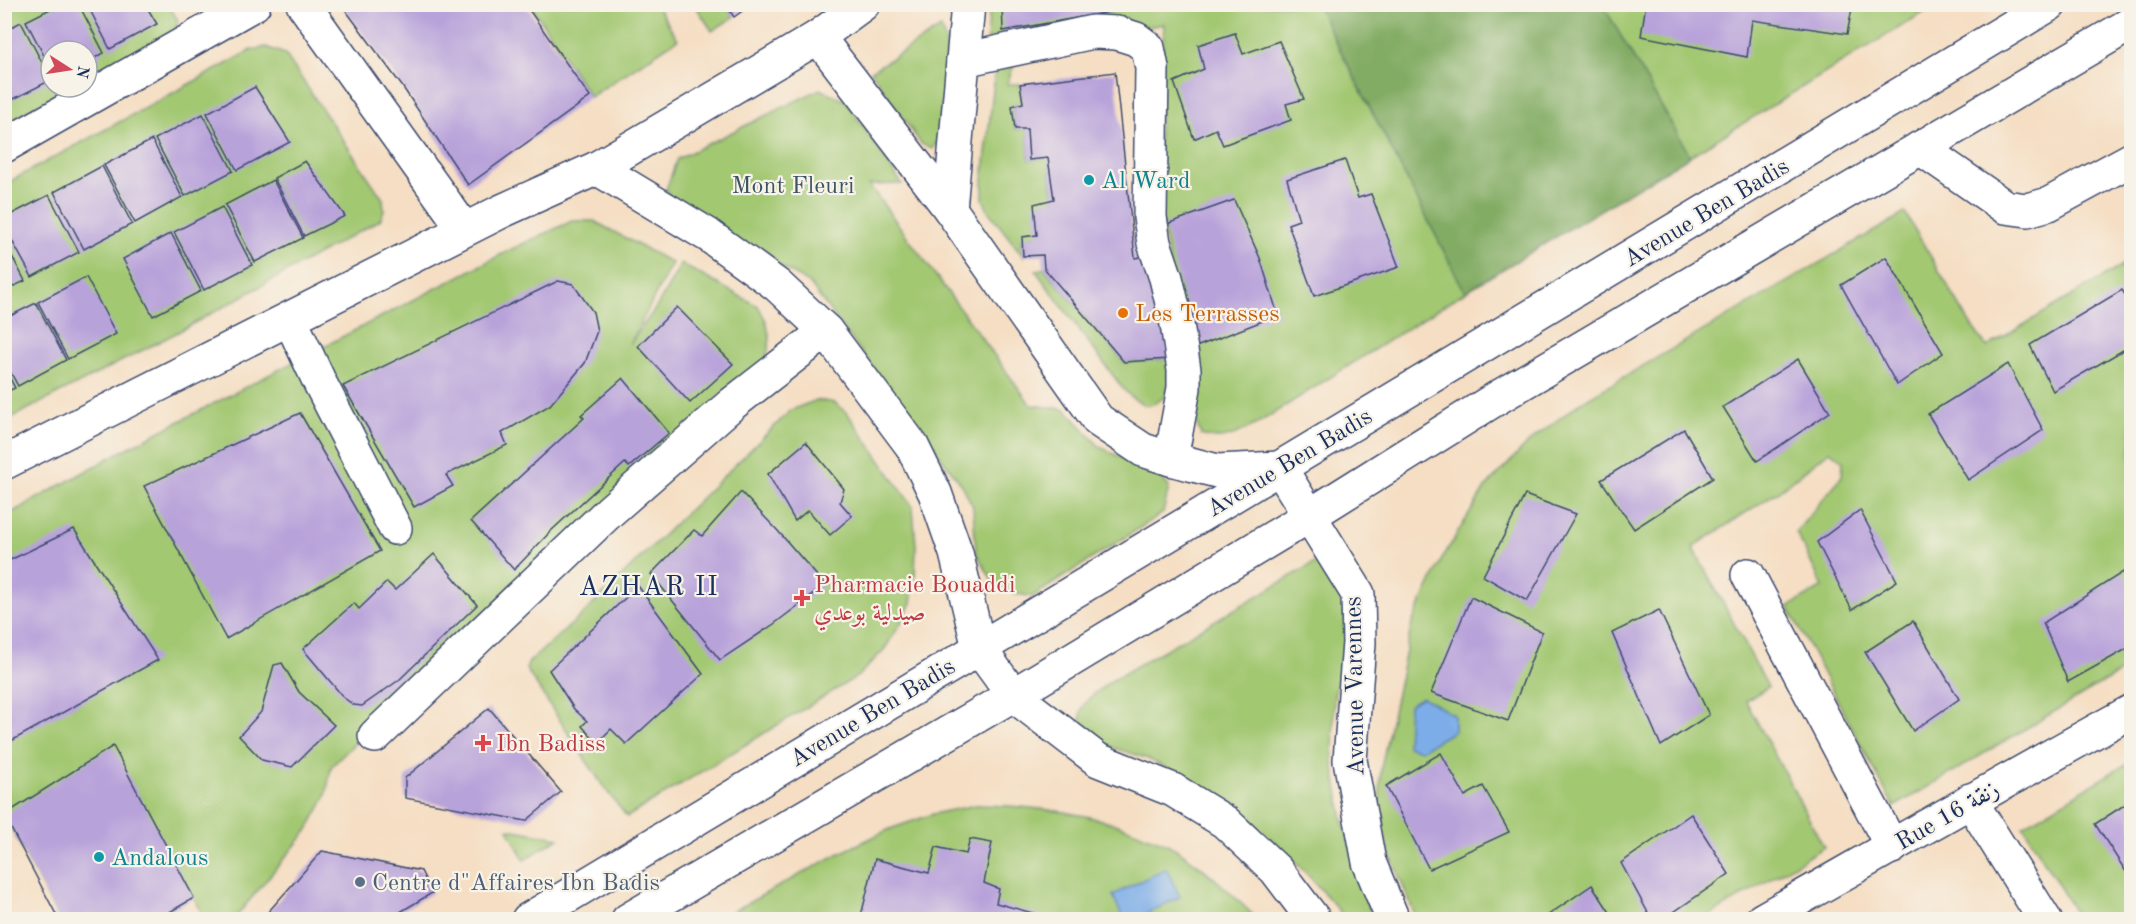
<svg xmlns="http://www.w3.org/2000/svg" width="2136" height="924" viewBox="0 0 2136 924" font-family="'Old Standard TT',Amiri,serif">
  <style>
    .green { fill: #a3c872; stroke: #5f7c68; stroke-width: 1.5 }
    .forest { fill: #82ac64; stroke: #4e6e61; stroke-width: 1.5 }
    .water { fill: #7dade8; stroke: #4c6ea3; stroke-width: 1.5 }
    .building { fill: #b8a2da }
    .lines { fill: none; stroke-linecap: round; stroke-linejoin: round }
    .minor-casing { stroke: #3c496d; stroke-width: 36 }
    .major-casing { stroke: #3c496d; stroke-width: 36 }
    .minor { stroke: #fff; stroke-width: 33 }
    .major { stroke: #fff; stroke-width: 33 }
    .culture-dot { fill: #0f9aa8; stroke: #f7f3e8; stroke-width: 2 }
    .food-dot { fill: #e8710a; stroke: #f7f3e8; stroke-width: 2 }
    .health-dot { fill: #e0444e; stroke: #f7f3e8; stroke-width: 2 }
    .service-dot { fill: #5c6f8a; stroke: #f7f3e8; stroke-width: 2 }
    .labels { text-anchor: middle; stroke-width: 4.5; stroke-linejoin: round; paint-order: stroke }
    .culture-label { font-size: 24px; fill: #0d838f; stroke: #f7f3e8; text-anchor: start }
    .park-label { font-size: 24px; fill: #3d5563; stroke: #f7f3e8 }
    .street-label { font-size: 24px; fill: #1b2f5e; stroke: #f7f3e8 }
    .food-label { font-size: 24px; fill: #c56008; stroke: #f7f3e8; text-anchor: start }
    .health-label { font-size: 24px; fill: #be3a42; stroke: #f7f3e8; text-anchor: start }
    .service-label { font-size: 24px; fill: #4e5e75; stroke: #f7f3e8; text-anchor: start }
    .quarter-label { font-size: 27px; letter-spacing: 1.5px; fill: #1b2f5e; stroke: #f7f3e8 }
  </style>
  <rect width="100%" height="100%" fill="#f7f3e8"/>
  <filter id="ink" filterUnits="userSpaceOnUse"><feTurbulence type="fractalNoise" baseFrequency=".0167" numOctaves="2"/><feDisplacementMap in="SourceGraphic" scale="12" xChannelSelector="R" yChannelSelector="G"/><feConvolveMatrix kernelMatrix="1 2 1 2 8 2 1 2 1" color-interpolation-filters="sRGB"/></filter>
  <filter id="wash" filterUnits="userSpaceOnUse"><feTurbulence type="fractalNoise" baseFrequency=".008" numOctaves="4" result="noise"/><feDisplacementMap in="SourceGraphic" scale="24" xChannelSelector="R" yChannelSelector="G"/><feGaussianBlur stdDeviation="1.35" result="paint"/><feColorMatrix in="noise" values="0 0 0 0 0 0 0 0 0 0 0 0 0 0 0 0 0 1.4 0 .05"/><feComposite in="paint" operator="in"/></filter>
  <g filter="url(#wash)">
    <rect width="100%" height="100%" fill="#f5dec3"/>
    <g class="green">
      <path d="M5,5h163l10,15 -3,12 -88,49v-30h-36v36h25l-71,38z"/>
      <path d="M531,5h125l22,34 -88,58z"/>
      <path d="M695,5h30l9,12 -22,14z"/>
      <path d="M990,5h327l148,287 -210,133c-18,9 -33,18 -54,10l-5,-13v-19l-40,-209 8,-170 -47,9 -130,6z"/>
      <path d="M1603,5h333l-246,151z"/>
      <path d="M941,28l6,18 -8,93 -6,10 -12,-5 -50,-73z"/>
      <path d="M266,47l19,7 98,145 1,11 -4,10 -202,112 -173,89v-237l247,-134z"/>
      <path d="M1015,62l-8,22h13l3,19 -11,3 3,23h12l2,31 19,-2 6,41 -17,36 -15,3 1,18 -34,-44 -6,-13v-19l13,-117z"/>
      <path d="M820,89l26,12 56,83 -33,1 162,220 34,4 35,38 24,12 28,6 17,22 -6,26 -131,84 -18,-4 -19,-8 -19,-32 -3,-46 -11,-22 -153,-202 -136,-80 -7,-13 11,-31z"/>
      <path d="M1905,213l66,112 16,22 144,-87v406l-237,141 -106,-200 35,-20 -27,-55 46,-56 1,-15 -13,-10 -54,42 -83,54 75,140 -22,14 78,146 -120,72 -287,1 -30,-73 -8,-36 2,-43 31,-145 31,-66 42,-69 45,-47 51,-39z"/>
      <path d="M572,221h22l78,42 -42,81 27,-38 24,-42 77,42 8,15 4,18 -4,21 -361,333 -74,74 -5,29 -19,35 -73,88h-29l-11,-21 -135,21 -54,-102 -1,-300 116,-65 392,-203z"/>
      <path d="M1044,268l80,94 45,-3 -2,35c-18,19 -28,11 -44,-5l-87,-118z"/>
      <path d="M817,400l18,3 13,11 65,93 3,39 -1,28 -4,29 -10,20 -17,27 -26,26 -231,141 -24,-31 -77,-117 3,-7 53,-47 209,-205z"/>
      <path d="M1321,559l22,12 3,67 -12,60 -1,64 9,53 17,67 14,37h-28c-6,-10 -15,-19 -23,-28 -43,-52 -112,-104 -174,-132 -19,-8 -59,-13 -66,-35 -7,-20 14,-31 27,-42z"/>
      <path d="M2131,761v158h-52l-56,-93z"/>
      <path d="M976,805c59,1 118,7 173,32 9,3 18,6 25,11 31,19 58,46 83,71l-540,1 121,-66 52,-25 43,-15z"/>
      <path d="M508,829l51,9 -35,22z"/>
    </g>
    <path class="forest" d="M1317,5h286l87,151 -225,136z"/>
    <g class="water">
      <path d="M1422,697l32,18v16l-33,19 -14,-4 2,-41z"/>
      <path d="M1166,868l14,29 -44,22h-13l-10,-24z"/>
    </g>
    <g id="blocks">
      <g class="building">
        <path d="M87,4h58l12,20 -47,25z"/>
        <path d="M341,4h184l65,93 -122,88 -66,-99z"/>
        <path d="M725,4h27l-18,13z"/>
        <path d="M1002,4h140v2l-139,25z"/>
        <path d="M1646,4h207l-6,30 -95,-14 -5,37 -106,-21z"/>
        <path d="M58,5h21l25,48 -17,9v-11h-36v18l-25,-48z"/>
        <path d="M21,22l30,58 -47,24v-73z"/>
        <path d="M1235,33l8,21 36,-13 25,58 -18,5 5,16 -68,25 -7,-16 -22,10 -20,-57 30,-13 -6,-24z"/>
        <path d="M1115,72l20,186 20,-3 14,104 -45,3 -80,-94 -1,-13 -20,1 -1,-19 15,-2 -3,-31 20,-5 -6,-41 -19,2 -2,-31h-12l-3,-23 11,-3 -3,-19z"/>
        <path d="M255,87l35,55 -53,28 -30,-57z"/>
        <path d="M203,114l30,57 -48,25 -30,-57z"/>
        <path d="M152,140l30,57 -47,26 -31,-58z"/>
        <path d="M1345,160l13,38 13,-4 28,73 -85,29 -26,-72 11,-4 -12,-41z"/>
        <path d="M305,161l40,55 -41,20 -30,-58z"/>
        <path d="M102,166l30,58 -48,25 -30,-57z"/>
        <path d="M273,180l30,58 -48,24 -30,-57z"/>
        <path d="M49,195l30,57 -47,25 -28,-51v-8z"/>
        <path d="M1234,200l26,58 18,57 -82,32 -32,-122z"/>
        <path d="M222,207l30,58 -48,25 -30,-58z"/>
        <path d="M171,233l30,58 -48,25 -30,-57z"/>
        <path d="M4,241l21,40 -21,10z"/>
        <path d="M1886,257l57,96 -46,32 -56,-100z"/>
        <path d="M86,277l30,57 -48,25 -30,-57z"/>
        <path d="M558,281l15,3 20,28 4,19 -12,32 -35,42 -48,28 5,12 -61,30 7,11 -39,21 -71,-121z"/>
        <path d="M2122,290l10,15v40l-79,46 -23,-46z"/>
        <path d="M36,303l30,57 -48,26 -14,-26v-41z"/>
        <path d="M677,307l56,57 -43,39 -52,-57z"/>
        <path d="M1798,359l32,53 -73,49 -34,-54z"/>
        <path d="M2008,364l35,66 -75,50 -40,-66z"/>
        <path d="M4,367l11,21 -11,5z"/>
        <path d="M623,378l46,55 -40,34 -4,-4 -73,67 -38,40 -43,-49 113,-103 -3,-3z"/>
        <path d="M300,413l80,138 -154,88 -82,-153z"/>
        <path d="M1684,429l29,49 -79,51 -33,-49z"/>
        <path d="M806,442l38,47 -4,13 12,14 -22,19 -22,-25 -13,11 -27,-47z"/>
        <path d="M741,492l37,39 47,54 -51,39 -54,36 -69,-86 43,-44 8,6z"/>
        <path d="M1525,495l51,19 -49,87 -44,-25z"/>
        <path d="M1860,510l37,71 -45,29 -35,-68z"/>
        <path d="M74,529l84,131 -154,85v-182z"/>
        <path d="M434,554l43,51 -78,75 -37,26 -8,-1 -10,-7 -41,-49 51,-46 5,6 28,-27 8,8z"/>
        <path d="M2123,572l9,16v58l-64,36 -25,-59z"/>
        <path d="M638,586l65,88 -77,70 -15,-15 -14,14 -15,-17 5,-5 -13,-12 -25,-39z"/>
        <path d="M1471,597l71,35 -34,89 -77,-28z"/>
        <path d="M1659,610l50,105 -48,31 -49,-113z"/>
        <path d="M1913,621l46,78 -46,32 -48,-79z"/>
        <path d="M282,663l17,29 35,33 -42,42 -30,-7 -23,-24 22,-24 13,-47z"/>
        <path d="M489,708l72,84 -35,29 -121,-23v-20z"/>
        <path d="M113,746l81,152 -38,22h-97l-55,-105z"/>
        <path d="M1441,753l24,43 18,-10 26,46 -80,37 -43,-83z"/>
        <path d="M2132,800v81l-37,-57z"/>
        <path d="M1691,814l38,60 -67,46h-10l-31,-57z"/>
        <path d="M970,839l22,4 -8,40 15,6 -3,14 62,17h-198l15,-61 54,14 7,-26 30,7z"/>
        <path d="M322,851l99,20 11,22 -45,27h-126z"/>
        <path d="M1592,885l23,35h-74z"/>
      </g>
    </g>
  </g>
  <g filter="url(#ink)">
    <use href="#blocks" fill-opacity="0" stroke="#3c496d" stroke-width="1.5"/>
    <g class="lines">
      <g class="minor-casing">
        <g id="minor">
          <path d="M303,4l161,225"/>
          <path d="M818,37l132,172 148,211 45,30 28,9 46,12 63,-3"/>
          <path d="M963,60l130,-28 24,1 19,6 12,9 4,20 -2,149 4,26 12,35 11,46 7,46v18l-13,71"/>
          <path d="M4,146l250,-142"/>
          <path d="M1920,148l85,59 22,3 22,-6 83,-45"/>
          <path d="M597,168l111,67 69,50 49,46 86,115 23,47 21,60 23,95"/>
          <path d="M950,209l18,-205"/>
          <path d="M290,319l31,66 74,143"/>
          <path d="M4,463l498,-252 95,-43 221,-131 45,-33"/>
          <path d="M1748,575l144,272"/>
          <path d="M375,736l235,-225 122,-107 94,-73"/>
          <path d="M1970,800l75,120"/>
          <path d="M1762,920c123,-70 246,-141 370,-209"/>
        </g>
      </g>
      <g class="major-casing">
        <g id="major">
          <path d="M1280,468l78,126 1,49 -9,117 19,102 24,58"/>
          <path d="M979,648l34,47 85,65 75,30 52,32 51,48 38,50"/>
          <path d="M528,920l1522,-916"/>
          <path d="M628,920l385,-225 296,-179 188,-118 635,-375"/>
        </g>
      </g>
      <use href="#minor" class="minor"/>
      <use href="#major" class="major"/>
    </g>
  </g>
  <g class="culture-dot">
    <circle cx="1089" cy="180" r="6"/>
    <circle cx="99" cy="857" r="6"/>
  </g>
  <circle class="food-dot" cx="1123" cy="313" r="6"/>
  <g class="health-dot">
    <path d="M799 589h6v6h6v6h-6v6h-6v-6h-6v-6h6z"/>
    <path d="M480 734h6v6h6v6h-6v6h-6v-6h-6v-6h6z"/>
  </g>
  <circle class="service-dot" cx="360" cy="882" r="6"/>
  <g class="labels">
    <g class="culture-label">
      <text x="1101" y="188">Al Ward</text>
      <text x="111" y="865">Andalous</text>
    </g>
    <g class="park-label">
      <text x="793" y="193">Mont Fleuri</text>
    </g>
    <g class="street-label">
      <text transform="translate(1706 212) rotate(-31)" y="8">Avenue Ben Badis</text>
      <text transform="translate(1289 462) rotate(-31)" y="8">Avenue Ben Badis</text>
      <text transform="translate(1354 686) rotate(-91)" y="8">Avenue Varennes</text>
      <text transform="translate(872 712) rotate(-31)" y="8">Avenue Ben Badis</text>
      <text transform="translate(1947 815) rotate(-30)" y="8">Rue 16 زنقة</text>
    </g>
    <g class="food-label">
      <text x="1135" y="321">Les Terrasses</text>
    </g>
    <g class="health-label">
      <text x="814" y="592">Pharmacie Bouaddi<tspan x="814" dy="28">صيدلية بوعدي</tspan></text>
      <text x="496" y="751">Ibn Badiss</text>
    </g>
    <g class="service-label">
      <text x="372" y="890">Centre d"Affaires Ibn Badis</text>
    </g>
    <g class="quarter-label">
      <text x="649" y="595">AZHAR II</text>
    </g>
  </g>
  <rect width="2136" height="924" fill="none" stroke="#f7f3e8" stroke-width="24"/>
  <g transform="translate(69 69) rotate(102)"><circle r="28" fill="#f7f3e8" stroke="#9fa5b1" stroke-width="1.5"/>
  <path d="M0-4.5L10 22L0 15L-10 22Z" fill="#d1495b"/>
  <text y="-9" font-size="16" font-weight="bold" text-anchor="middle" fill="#1b2f5e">N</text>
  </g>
</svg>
